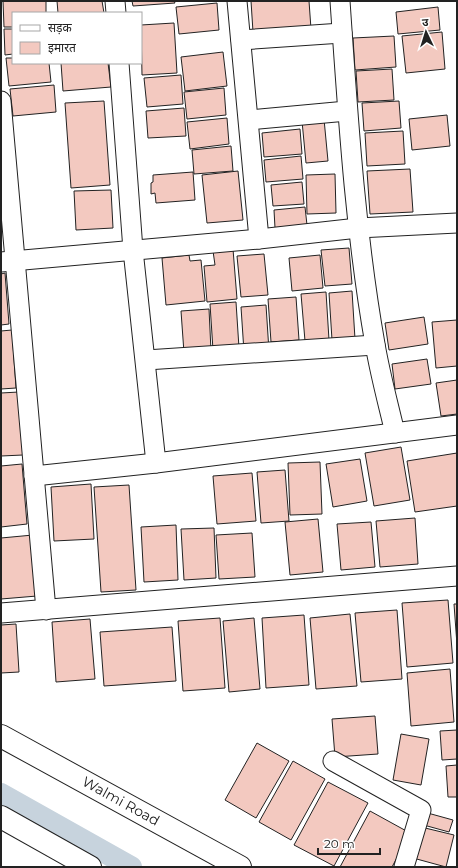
<svg xmlns="http://www.w3.org/2000/svg" width="458" height="868" viewBox="0 0 458 868" font-family="Montserrat,'Noto Sans Devanagari',sans-serif">
  <style>
    .lines { fill: none; stroke-linecap: round; stroke-linejoin: round }
    .canal { stroke: #c7d3dd; stroke-width: 22 }
    .building { fill: #f3c9c0; stroke: #222 }
    .street-casing { stroke: #222; stroke-width: 21 }
    .secondary-casing { stroke: #222; stroke-width: 24 }
    .street { stroke: #fff; stroke-width: 19 }
    .secondary { stroke: #fff; stroke-width: 22 }
    .labels { text-anchor: middle; stroke-width: 3; stroke-linejoin: round; paint-order: stroke }
    .street-label { font-size: 14px; fill: #222; stroke: #fff }
  </style>
  <rect width="100%" height="100%" fill="#fff"/>
  <g class="lines">
    <path class="canal" d="M1,794l130,73"/>
  </g>
  <g class="building">
    <path d="M3,1h43v12h-33v14h-9z"/>
    <path d="M57,1h45l2,12h-46z"/>
    <path d="M132,1h42l1,2 -42,3z"/>
    <path d="M251,1h58l2,28 -58,3z"/>
    <path d="M217,3l2,27 -40,4 -3,-27z"/>
    <path d="M438,7l2,23 -42,4 -2,-22z"/>
    <path d="M174,23l3,50 -35,2 -1,-50z"/>
    <path d="M4,29h9v25l-8,1z"/>
    <path d="M442,32l3,37 -39,4 -4,-37z"/>
    <path d="M394,36l2,31 -41,3 -2,-32z"/>
    <path d="M223,52l4,34 -42,5 -4,-34z"/>
    <path d="M6,58h7v5h36l2,19 -42,4z"/>
    <path d="M61,63h47l3,24 -48,4z"/>
    <path d="M392,69l2,31 -36,2 -2,-31z"/>
    <path d="M181,75l2,29 -36,3 -3,-29z"/>
    <path d="M54,85l2,27 -43,4 -3,-27z"/>
    <path d="M224,88l2,27 -39,4 -3,-27z"/>
    <path d="M104,101l6,84 -39,3 -6,-85z"/>
    <path d="M399,101l2,27 -37,3 -2,-28z"/>
    <path d="M184,108l2,28 -38,2 -2,-27z"/>
    <path d="M447,115l3,31 -38,4 -3,-31z"/>
    <path d="M227,118l2,26 -39,5 -3,-27z"/>
    <path d="M324,119l4,42 -22,2 -4,-42z"/>
    <path d="M300,129l2,25 -38,3 -2,-24z"/>
    <path d="M403,131l2,33 -38,2 -2,-33z"/>
    <path d="M231,146l2,25 -39,3 -2,-24z"/>
    <path d="M301,156l2,23 -37,3 -2,-22z"/>
    <path d="M410,169l3,43 -43,2 -3,-43z"/>
    <path d="M238,171l5,49 -36,3 -5,-48z"/>
    <path d="M193,172l2,28 -39,3 -1,-10 -4,1v-11l2,-1v-7z"/>
    <path d="M335,174l1,39 -29,1 -1,-39z"/>
    <path d="M302,182l2,22 -31,2 -2,-21z"/>
    <path d="M111,190l2,38 -37,2 -2,-39z"/>
    <path d="M305,207l2,18 -32,3 -1,-18z"/>
    <path d="M349,248l3,36 -27,2 -4,-36z"/>
    <path d="M233,249l4,50 -30,3 -3,-36 11,-1 -2,-14z"/>
    <path d="M264,254l4,41 -27,2 -4,-41z"/>
    <path d="M189,255l1,6 11,-1 4,41 -39,4 -4,-47z"/>
    <path d="M320,255l3,33 -31,3 -3,-33z"/>
    <path d="M5,273l4,51 -8,1v-51z"/>
    <path d="M352,291l3,48 -23,1 -3,-47z"/>
    <path d="M326,292l3,48 -24,1 -4,-47z"/>
    <path d="M296,297l3,43 -28,2 -3,-43z"/>
    <path d="M236,302l3,46 -26,2 -3,-46z"/>
    <path d="M266,305l3,46 -25,1 -3,-45z"/>
    <path d="M209,309l2,42 -27,2 -3,-42z"/>
    <path d="M424,317l4,27 -39,6 -4,-27z"/>
    <path d="M457,320v46l-21,2 -4,-46z"/>
    <path d="M12,330l4,58 -15,1v-58z"/>
    <path d="M427,359l4,25 -36,5 -3,-25z"/>
    <path d="M457,380v34l-16,2 -5,-33z"/>
    <path d="M19,392l4,63 -22,1v-63z"/>
    <path d="M401,447l9,53 -36,6 -9,-53z"/>
    <path d="M457,453v53l-42,6 -8,-51z"/>
    <path d="M360,459l7,42 -34,6 -7,-43z"/>
    <path d="M320,462l2,52 -32,1 -2,-52z"/>
    <path d="M22,464l5,60 -26,3v-61z"/>
    <path d="M285,470l4,51 -28,2 -4,-51z"/>
    <path d="M252,473l4,48 -39,3 -4,-48z"/>
    <path d="M91,484l3,55 -40,2 -3,-54z"/>
    <path d="M129,485l7,105 -35,2 -7,-105z"/>
    <path d="M415,518l3,46 -38,3 -4,-46z"/>
    <path d="M318,519l5,53 -33,3 -5,-53z"/>
    <path d="M371,522l4,45 -34,3 -4,-46z"/>
    <path d="M176,525l2,55 -34,2 -3,-55z"/>
    <path d="M214,528l2,50 -32,2 -3,-51z"/>
    <path d="M252,533l3,44 -36,2 -3,-44z"/>
    <path d="M33,535l4,61 -36,3v-61z"/>
    <path d="M448,600l5,63 -46,4 -5,-64z"/>
    <path d="M454,604h3v41z"/>
    <path d="M397,610l5,69 -41,3 -6,-69z"/>
    <path d="M350,614l7,72 -41,3 -6,-71z"/>
    <path d="M304,615l5,70 -43,3 -4,-70z"/>
    <path d="M220,618l5,70 -42,3 -5,-70z"/>
    <path d="M254,618l6,71 -31,3 -6,-71z"/>
    <path d="M90,619l5,60 -39,3 -4,-60z"/>
    <path d="M16,624l3,48 -18,1v-48z"/>
    <path d="M172,627l4,54 -72,5 -4,-54z"/>
    <path d="M450,669l4,53 -43,4 -4,-53z"/>
    <path d="M375,716l3,38 -43,3 -3,-38z"/>
    <path d="M457,730v29l-15,1 -2,-29z"/>
    <path d="M401,734l28,5 -8,46 -28,-5z"/>
    <path d="M257,743l32,18 -33,57 -31,-18z"/>
    <path d="M293,761l32,18 -34,61 -32,-18z"/>
    <path d="M457,765v32h-9l-2,-31z"/>
    <path d="M328,782l40,21 -34,63 -40,-21z"/>
    <path d="M370,811l40,22 -18,34h-52z"/>
    <path d="M424,812l29,8 -4,12 -29,-8z"/>
    <path d="M421,827l33,8 -8,32 -33,-9z"/>
  </g>
  <g class="lines">
    <g class="street-casing">
      <g id="street">
        <path d="M115,1l1,12"/>
        <path d="M237,1l22,238"/>
        <path d="M340,1c8,115 15,230 35,343 5,30 13,59 20,89"/>
        <path d="M241,40l101,-7"/>
        <path d="M119,63l14,187 23,213"/>
        <path d="M1,101l45,509"/>
        <path d="M249,120l98,-9"/>
        <path d="M1,262l258,-23 99,-11 99,-5"/>
        <path d="M146,360l229,-15"/>
        <path d="M34,476l122,-13 301,-38"/>
        <path d="M1,613l456,-37"/>
        <path d="M333,761l88,49 -17,57"/>
      </g>
    </g>
    <g class="secondary-casing">
      <g id="secondary">
        <path d="M1,736l239,131"/>
        <path d="M1,817l89,50"/>
      </g>
    </g>
    <use href="#street" class="street"/>
    <use href="#secondary" class="secondary"/>
  </g>
  <g class="labels">
    <g class="street-label">
      <text transform="translate(121 801) rotate(29)" y="5">Walmi Road</text>
    </g>
  </g>
  <rect width="458" height="868" fill="none" stroke="#222222" stroke-width="4"/>
  <rect x="12" y="12" width="130" height="52" fill="#ffffff" stroke="#a7a7a7"/>
  <rect x="20" y="25" width="20" height="6" fill="#ffffff" stroke="#a7a7a7"/>
  <text x="48" y="32" font-size="12" fill="#222222">सड़क</text>
  <rect x="20" y="42" width="20" height="12" fill="#f3c9c0" stroke="#a7a7a7"/>
  <text x="48" y="52" font-size="12" fill="#222222">इमारत</text>
  <g transform="translate(426 32) rotate(356)" stroke="#ffffff" stroke-width="3" paint-order="stroke">
  <path d="M0-3L7 15L0 10L-7 15Z" fill="#222222"/>
  <text y="-6" font-size="11" font-weight="bold" text-anchor="middle" fill="#222222">उ</text>
  </g>
  <path d="M318 848v6h62v-6" fill="none" stroke="#222222" stroke-width="2"/>
  <text x="324" y="848" font-size="12" fill="#222222" stroke="#ffffff" stroke-width="3" paint-order="stroke">20 m</text>
</svg>
